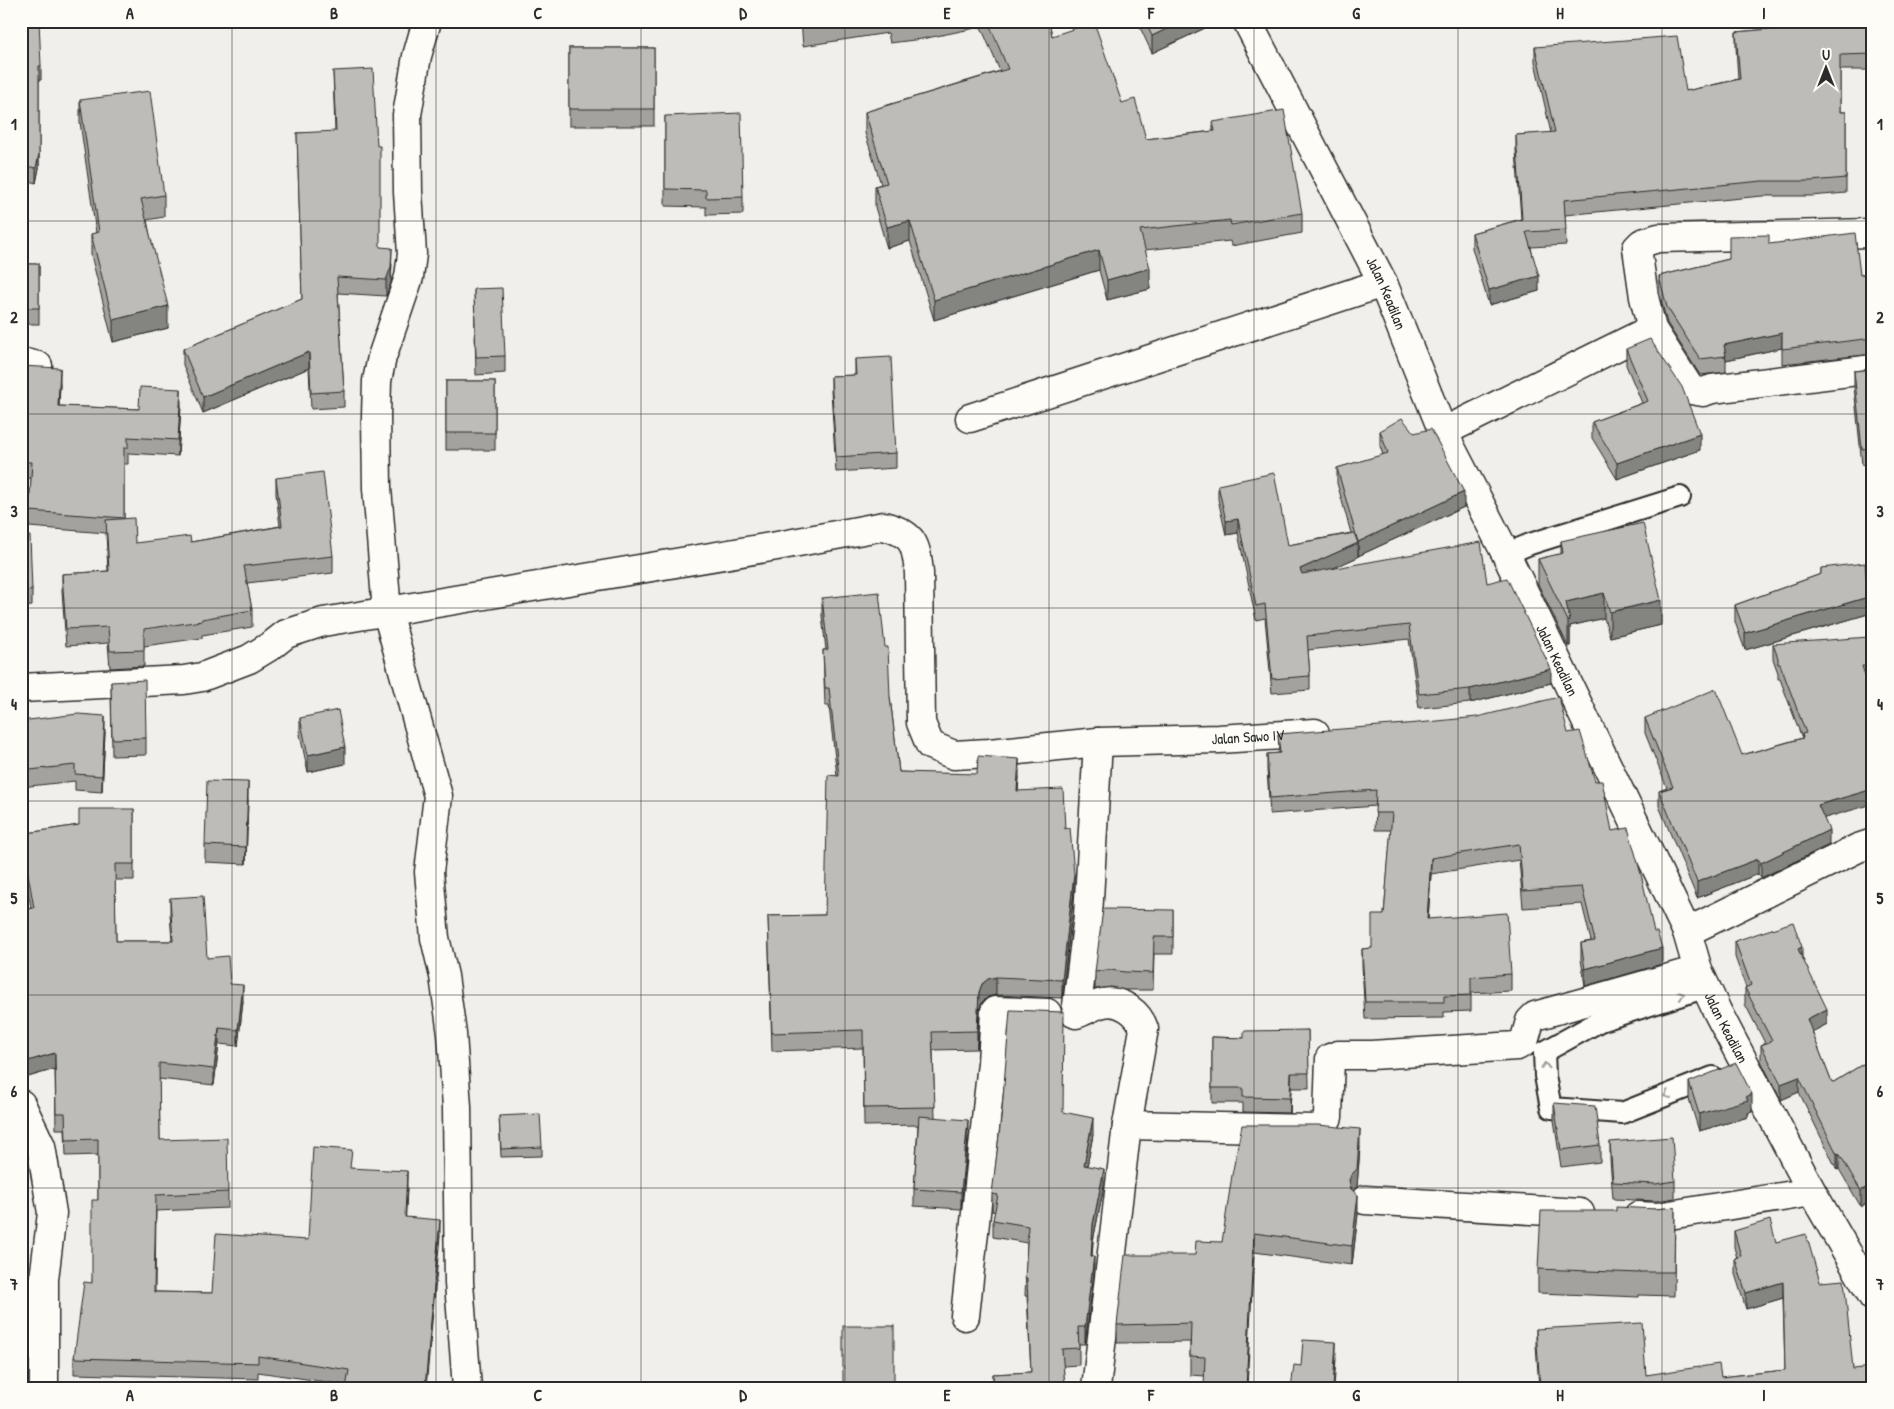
<svg xmlns="http://www.w3.org/2000/svg" width="1894" height="1409" viewBox="0 0 1894 1409" font-family="'Patrick Hand',sans-serif">
  <style>
    .lines { fill: none; stroke-linecap: round; stroke-linejoin: round }
    .lane-casing { stroke: #2b2b2b; stroke-width: 24 }
    .street-casing { stroke: #2b2b2b; stroke-width: 31 }
    .secondary-casing { stroke: #2b2b2b; stroke-width: 31 }
    .lane { stroke: #fdfcf7; stroke-width: 20 }
    .street { stroke: #fdfcf7; stroke-width: 28 }
    .secondary { stroke: #fdfcf7; stroke-width: 28 }
    .wall { fill: #a3a29e; stroke: #2b2b2b }
    .shaded-wall { fill: #848481; stroke: #2b2b2b }
    .building { fill: #bdbcb8; stroke: #2b2b2b }
    .oneway { stroke: #9e9e9b }
    .grid { fill: none; stroke: #2b2b2b; stroke-width: 1; stroke-opacity: 0.55 }
    .labels { text-anchor: middle; stroke-width: 4; stroke-linejoin: round; paint-order: stroke }
    .street-label { font-size: 15px; fill: #2b2b2b; stroke: #fdfcf7 }
    .neatline { fill: none; stroke: #2b2b2b; stroke-width: 2 }
    .grid-label { font-size: 16px; text-anchor: middle; font-weight: bold; fill: #2b2b2b }
  </style>
  <rect width="100%" height="100%" fill="#f0efeb"/>
  <filter id="ink" filterUnits="userSpaceOnUse"><feTurbulence type="fractalNoise" baseFrequency=".02" numOctaves="2"/><feDisplacementMap in="SourceGraphic" scale="10" xChannelSelector="R" yChannelSelector="G"/><feConvolveMatrix kernelMatrix="1 2 1 2 8 2 1 2 1" color-interpolation-filters="sRGB"/></filter>
  <g filter="url(#ink)">
    <g class="lines">
      <g class="lane-casing">
        <g id="lane">
          <path d="M1506,554l24,-10 150,-47"/>
          <path d="M1707,987l-107,34 -56,31 1,24 6,32 71,5 91,-36"/>
        </g>
      </g>
      <g class="street-casing">
        <g id="street">
          <path d="M427,21l-10,35 -10,59 1,77 4,62 -3,23 -27,80 -5,24 -1,35 1,72 10,124 51,184 -9,76 6,66 9,38 8,58 5,73 2,176 8,105"/>
          <path d="M1873,233l-215,5 -16,5 -5,5 7,49 8,32 39,61 12,2 9,-3 161,-20"/>
          <path d="M21,362l17,4"/>
          <path d="M970,418l413,-135"/>
          <path d="M1443,432l209,-103"/>
          <path id="s1" d="M21,688l163,-8 18,-3 47,-18 23,-14 14,-11 37,-12 454,-76 107,-20c30,8 32,18 35,47l2,150 9,22 24,10 35,-2 109,-11 121,-3 96,-6"/>
          <path d="M1098,742l-10,174 -12,98c9,-3 18,-9 27,-11 18,-4 36,10 41,26l-17,96 186,4 11,-3 4,-9 2,-59 8,-3h33l146,-9 7,-4 6,-21 5,-5 163,-46"/>
          <path d="M1687,932l171,-84 15,-5"/>
          <path d="M21,1104l20,42 11,67 -8,66v109"/>
          <path d="M1365,1200l215,13"/>
          <path d="M1638,1216l19,1 155,-25"/>
          <path d="M965,1316l27,-253 3,-52 52,2"/>
          <path d="M1096,1388l31,-263"/>
        </g>
      </g>
      <g class="secondary-casing">
        <g id="secondary">
          <path id="s2" d="M1247,21l136,262 60,149 63,122 181,378 11,38 19,41 95,181 61,105"/>
        </g>
      </g>
      <use href="#lane" class="lane"/>
      <use href="#street" class="street"/>
      <use href="#secondary" class="secondary"/>
    </g>
    <g class="wall">
      <path d="M801,21h248l3,15 70,67 24,36 67,-8v-9l89,91v20l-71,13 -1,-5 -85,9 5,39 -43,11 -8,-30 -165,50 -24,-79 -23,7 -12,-41v-21l6,-2 -16,-51v-21l135,-41 -19,-44 -59,12 -32,4 -2,-10 -85,13z"/>
      <path d="M1137,21h68v7l-53,25z"/>
      <path d="M1766,21h107v49h-33v42h6v81l-35,3h-49l-197,19 1,30 -35,2 8,44 -50,14 -17,-57v-15l49,-14 -5,-68v-16l35,-2 -16,-71v-15l151,44 52,-12 -2,-32v-15l32,-3z"/>
      <path d="M21,22l20,44v14h-2v88l-3,15 -15,-4z"/>
      <rect x="569" y="48" width="85" height="78"/>
      <path d="M333,71l47,176 12,17 -1,19 -5,13 -48,-3 6,98v16l-33,2 -2,-41 -106,45 -20,-48v-16l119,-50 -5,-166 38,-1z"/>
      <path d="M80,100l84,95v22l-17,3 21,108 -55,14 -22,-87v-21l5,-1 -16,-111z"/>
      <path d="M665,116l78,81v17l-37,1v-8l-41,-1z"/>
      <path d="M1769,244l91,31 13,-1v80l-91,10v-16l-56,12v12l-26,3 -33,-52 -8,-31v-16l70,-17z"/>
      <rect x="21" y="264" width="18" height="60"/>
      <path d="M474,289l31,67v17l-29,2z"/>
      <path d="M1626,349l74,101 -83,29 -25,-41v-16l50,-19 -16,-38z"/>
      <path d="M855,359l41,94v15l-60,4 -5,-81v-15l24,-1z"/>
      <path d="M21,366l39,18 -1,22 80,3 42,-4 -3,51 -50,-3v11h-4v55l11,24 56,-1 89,-16 -4,-32v-16l57,78v17l-86,10 5,27v17l-50,8v3l-58,8v20l-34,2 -2,-25 -42,3 -4,-55v-17l46,-3 -2,-38 -77,-6v-16l2,-33h-10z"/>
      <path d="M1873,369v95l-11,1 -8,-78v-16z"/>
      <rect x="446" y="381" width="49" height="69"/>
      <path d="M1380,431l84,76 -106,49v-1v2l-26,11 155,15 64,100 -81,20 -51,5 -10,-69 -101,11 2,26v14l-38,3 -7,-75 -9,2 -18,-87 -12,2 -8,-36v-14l70,60 63,-12 -14,-50v-15l46,-13 -3,-9z"/>
      <path d="M21,536l11,54v16l-11,1z"/>
      <path d="M1561,541l100,84 -51,12 -6,-19 -34,8v20h-2l-30,-62v-25l23,-5z"/>
      <path d="M1821,568l47,46 -123,36 -10,-28v-17l86,-31z"/>
      <path d="M822,598l68,99 9,75 120,5 -1,14 47,38 9,63 -12,106 -66,-3 -8,2 -6,5 -3,8 -2,39 -44,1 2,67 33,20 -7,72 -47,-3v-17l4,-64 -54,1 -1,-78 -91,3 -4,-135 57,-1 12,-139 -8,-70h-4l-2,-56h3l-4,-34z"/>
      <path d="M1773,644l99,22v16h-5l-43,136 5,27 -68,33 -3,-4 -61,24 -38,-92v-15l8,-3 -22,-55v-15l97,37 60,-17 -22,-59h-2v-6l-5,-14z"/>
      <path d="M111,682l35,56v17l-34,1z"/>
      <path d="M300,718l45,46 -37,8 -8,-37z"/>
      <path d="M21,721l84,11 -3,60 -27,-2v-9l-54,6z"/>
      <path d="M1568,733l27,48 17,50 50,133 -77,22 -4,-27v-16l10,-2 -9,-37 -59,4 -4,-48 -88,14 -3,45 83,55v17l-40,2v18l-27,1v6l-79,1 -3,-54v-16l10,-1 12,-33 7,-85h-16l1,-24 -106,8 -3,-44v-16l12,-1 -1,-19z"/>
      <path d="M248,799l-2,65 -41,-2v-17z"/>
      <path d="M134,809v71h-19l1,61h56l-2,-27v-16l37,60 23,26 13,17 -5,45 -19,-2 -5,41 -55,-6 1,61 68,52v16l-72,3 -1,81 57,1 96,-53 44,-72 55,19 -2,30 35,19 -93,149 -89,-13v7l-184,-5v-16l18,-75 6,-83v-45l-32,1 -1,-27h-9l-1,-60 -34,10v-169l10,-2 -10,-56v-18l58,-9z"/>
      <path d="M1173,910v44h-19l-1,36h-28l-14,-3 -16,2v-17z"/>
      <path d="M1735,941l67,17 25,66 -15,8 20,51 41,-25 -12,149 -22,-38 -2,1 -38,-78 -18,8 -20,-39v-16l4,-2 -20,-39v-16h1l-11,-31z"/>
      <path d="M1308,1030l1,58h-18l-1,25 -47,-1v-9h-31v-66l32,1z"/>
      <path d="M1689,1082l63,30 -4,1v4l-49,14 -10,-32z"/>
      <path d="M1554,1103l46,42v17l-39,5 -7,-47z"/>
      <path d="M1063,1112l30,23 -6,31 17,20 -11,55 -1,15 2,17 -9,71h-6v21l-16,1 2,22h-72v-14l38,-2 -4,-76h-2l2,-53 -34,-6v-17l2,-8 -3,-1v-17z"/>
      <path d="M499,1116l43,31v9l-41,1z"/>
      <path d="M1610,1142l65,39v17l-19,3 -43,-2 -3,-40z"/>
      <path d="M1360,1147l-3,40 -4,4 5,23 -6,51 -98,-13 -49,124 -15,-1v-33l-73,1v-18l78,-70 27,-13z"/>
      <path d="M1675,1207l-1,89 -35,-1v2l-101,-4v-24l78,-58 40,-2z"/>
      <path d="M1734,1231l42,11 44,40 33,87 20,19h-334l-3,-43v-16l110,46 75,2 64,-7 -2,-72 -37,11 -11,-35v-16h2l-3,-11z"/>
    </g>
    <g class="shaded-wall">
      <path d="M1183,21h22v7l-53,25v-17z"/>
      <path d="M39,154v14l-3,15v-15z"/>
      <path d="M910,221v20l-23,7v-21z"/>
      <path d="M392,248l-1,35 -5,13v-16z"/>
      <path d="M1099,250v20l-165,50v-20z"/>
      <path d="M1150,268v21l-43,11v-20z"/>
      <path d="M1539,276v15l-50,14v-15z"/>
      <path d="M168,306v22l-55,14v-22z"/>
      <path d="M1782,333v15l-56,12 -2,-15z"/>
      <path d="M309,352v16l-106,45v-16z"/>
      <path d="M60,368v16l-2,38v-16z"/>
      <path d="M181,389v16l-3,51v-16z"/>
      <path d="M1700,434v16l-83,29v-16z"/>
      <path d="M1464,492v15l-106,49v-14z"/>
      <path d="M1238,519v14l-12,2v-14z"/>
      <path d="M1358,543v14l-58,26v-14z"/>
      <path d="M1604,593v25l-34,8v20h-2v-25l-2,-19z"/>
      <path d="M1868,597v17l-123,36v-17z"/>
      <path d="M1661,600v25l-51,12v-25z"/>
      <path d="M1551,669v14l-81,20v-14z"/>
      <path d="M105,716v16l-3,60v-16z"/>
      <path d="M345,747v17l-37,8v-17z"/>
      <path d="M1019,759v18l-2,32v-18z"/>
      <path d="M248,782v17l-2,65v-17z"/>
      <path d="M1873,789v15l-55,16v-15z"/>
      <path d="M1829,830v15l-68,33v-15z"/>
      <path d="M1431,858v16l-4,61v-16z"/>
      <path d="M1758,859v15l-61,24v-16z"/>
      <path d="M1074,874v18l-12,106v-18z"/>
      <path d="M1802,947v16l-4,-14z"/>
      <path d="M1662,948v16l-77,22v-17z"/>
      <path d="M996,977v18l-8,2 -6,5 -3,8 -2,39v-18l2,-39 3,-8 6,-5z"/>
      <path d="M243,985v16l-5,45v-16z"/>
      <path d="M1827,1009v15l-20,11v-16z"/>
      <path d="M219,1028v16l-5,41v-16z"/>
      <path d="M55,1053v16l-34,10v-16z"/>
      <path d="M1291,1073v15l-1,25v-15z"/>
      <path d="M1799,1077v15l-18,8v-16z"/>
      <path d="M1752,1094v18l-4,1v4l-49,14v-17z"/>
      <path d="M1093,1118v17l-9,47v-17z"/>
      <path d="M968,1120v17l-7,72v-17z"/>
      <path d="M1360,1129v18l-3,40 -5,5 -3,-12z"/>
      <path d="M1839,1153v16l-2,1v-16z"/>
      <path d="M1104,1169v17l-11,55 -2,32v-17l2,-32z"/>
      <path d="M407,1171v16l-2,46v-16z"/>
      <path d="M1873,1183v16l-12,8v-16z"/>
      <path d="M1358,1195v19l-6,51v-19z"/>
      <path d="M440,1220v16l-14,152h-1z"/>
      <path d="M1254,1233v19l-7,136h-1z"/>
      <path d="M1094,1256v17l-9,71v-17z"/>
      <path d="M1783,1282v16l-37,11v-16z"/>
      <path d="M1336,1342v17l-2,29h-1z"/>
    </g>
    <g class="building">
      <path d="M39,21l2,45h-2v88l-3,14 -15,-3v-143z"/>
      <path d="M803,21h29l-29,5z"/>
      <path d="M988,21h61l3,15 42,-14 28,81 13,-4 11,40 69,-8 -2,-9 71,-12 18,103 -71,12 -1,-5 -90,10 10,38 -43,12 -8,-30 -165,50 -24,-79 -23,6 -12,-41 12,-3 -22,-71 143,-43z"/>
      <path d="M1145,21h38l-31,15z"/>
      <path d="M1769,21h104v33l-33,1v57h6v66l-35,3h-49l-198,19 2,30 -40,2 13,44 -50,14 -17,-57 50,-14 -6,-84 39,-3 -20,-85 142,-11 9,55 54,-12 -4,-47 34,-3z"/>
      <rect x="569" y="48" width="85" height="61"/>
      <path d="M373,69l4,77h3v101l12,1 -1,19 -5,13 -49,-3 7,114 -33,2 -2,-41 -106,45 -20,-48 119,-50 -5,-166 39,-2 -3,-60z"/>
      <path d="M150,91l14,104 -23,4 27,107 -55,14 -22,-86 8,-2 -19,-132z"/>
      <path d="M741,113l2,84 -37,1v-8l-41,-1v-73z"/>
      <path d="M1855,233l5,42 13,-1v64l-91,11v-16l-58,12 2,11 -26,3 -33,-52 -8,-31 70,-17v-23l40,-1v9z"/>
      <rect x="21" y="264" width="18" height="44"/>
      <path d="M502,288l3,68 -29,1 -2,-68z"/>
      <path d="M1650,339l32,48 18,47 -83,29 -25,-41 56,-21 -22,-52z"/>
      <path d="M891,357l5,96 -60,4 -5,-81 25,-1 -1,-16z"/>
      <path d="M21,366l39,2 -2,38 81,3 1,-22 41,2 -3,51 -50,-3v11h-4v70l-95,-7 3,-49h-11z"/>
      <path d="M1873,369v79l-11,1 -8,-78z"/>
      <rect x="446" y="381" width="49" height="52"/>
      <path d="M1402,418l12,15 17,-4 33,63 -106,50 -21,-74 51,-15 -8,-22z"/>
      <path d="M323,472l10,84 -89,10 8,44 -50,9v2l-58,8v21l-34,1 -2,-24 -42,2 -4,-55 47,-3 -3,-51 28,-2 1,25 55,-7 1,6 91,-16 -6,-48z"/>
      <path d="M1274,473l14,72 66,-12 4,10 -58,26 2,5 179,-32 6,41 20,-5 44,91 -81,20 -51,5 -10,-69 -102,11 3,40 -38,3 -7,-75 -9,2 -18,-87 -12,2 -8,-36z"/>
      <path d="M1643,523l18,77 -51,12 -6,-19 -38,9 4,19h-2l-30,-62 25,-6 -2,-12z"/>
      <path d="M21,536h9l2,54 -11,1z"/>
      <path d="M1865,563l3,34 -123,36 -10,-28 86,-31v-6z"/>
      <path d="M879,592l6,55h3l2,50 9,75 78,2 1,-18 41,3 -2,32 46,-2 2,40 5,-1 4,46 -12,106 -66,-3 -8,2 -6,5 -3,8 -2,39 -45,1 3,75 -71,1 -1,-78 -91,3 -4,-117 57,-1 3,-140 11,1 -10,-88h-4l-2,-38h5l-6,-52z"/>
      <path d="M1869,637l3,29h-10l11,34v89l-55,16 11,25 -68,33 -3,-4 -61,23 -38,-91 14,-4 -28,-69 71,-29 26,66 61,-17 -1,-4 4,-1 -26,-69h-2v-6l-5,-14z"/>
      <path d="M145,680l1,58 -34,1 -1,-57z"/>
      <path d="M1559,697l9,36 12,-2 15,50h7l10,50 16,-3 13,46 13,58h3l5,16 -77,21 -4,-26 14,-2 -13,-54 -59,4 -4,-47 -88,14 -4,61 80,-6 4,61 -40,3v18l-27,1v6h-79l-3,-53 10,-1v-33h12l8,-102h-17l1,-23 -106,8 -3,-44 13,-1 -2,-19 140,-11 59,-6z"/>
      <path d="M338,710l7,37 -37,8 -8,-37z"/>
      <path d="M78,714l27,2 -3,60 -27,-2v-9l-54,6v-50z"/>
      <path d="M207,781l41,1 -2,65 -41,-2z"/>
      <path d="M79,809h55v55h-19l1,77h57l-3,-43 33,-2 4,62 21,-2 2,28 13,1 -5,45 -19,-2 -5,41 -55,-6 1,77 67,-2 1,54 -72,3 -2,97 58,1 4,-59 92,6 5,-93 39,3 -2,18 57,3 -2,46 35,3 -15,168h-79l3,-18 -91,-14v7l-184,-5 10,-76 8,1v-83h6v-61l-32,1 -1,-27h-9l-1,-60 -34,10v-153l13,-2 -13,-74 58,-9z"/>
      <path d="M1103,909l70,1v27h-19l-1,36 -28,-1 -14,-2 -16,2z"/>
      <path d="M1793,922l9,25 -4,2 29,60 -20,10 25,64 41,-25v125l-12,8 -22,-38 -2,1 -38,-77 -18,7 -20,-39 11,-4 -27,-53 6,-3 -16,-44z"/>
      <path d="M1010,1010l54,2 -1,100 30,6 -9,47 20,4 -11,55 -2,32h3l-9,71h-7l1,21 -17,1 3,39h-71l-1,-14 38,-2 -4,-93h-2l3,-53 -35,-6 5,-25 -6,-1 10,-84z"/>
      <path d="M1308,1030l1,43h-18l-1,25 -47,-1v-9h-31v-51l32,1v-7z"/>
      <path d="M1736,1063l16,31 -6,3 2,3 -49,14 -10,-32z"/>
      <path d="M1554,1103l41,3 5,39 -39,5z"/>
      <path d="M540,1114l2,33 -41,2 -2,-33z"/>
      <path d="M919,1116l49,4 -7,72 -47,-3z"/>
      <path d="M1242,1125h76l42,4 -3,40 -5,5 -3,6 2,9 7,6 -6,51 -98,-13 -8,155h-42l1,-31 -15,-1 1,-33 -74,2 8,-70h70l1,-14 26,1 10,-67z"/>
      <path d="M1672,1137l3,44 -19,3 -43,-2 -3,-40z"/>
      <path d="M1616,1207l40,2 19,-2 -1,65h-35v1l-101,-4 3,-58h75z"/>
      <path d="M1770,1220l6,22 30,-8 14,48 24,-2 9,89 19,-2 1,21h-333l-4,-59 106,-6 4,52 73,-11 2,13 64,-7 -2,-88 -37,11 -11,-35 6,-2 -7,-25z"/>
      <rect x="843" y="1326" width="51" height="62"/>
      <path d="M1303,1340l33,2 -3,46h-42l3,-23 7,1z"/>
    </g>
    <defs><path id="oneway-chevron" d="M-2-3.5L2.5 0L-2 3.5" fill="none" stroke-width="1.6" stroke-linecap="round" stroke-linejoin="round" transform="scale(1.25)"/></defs>
    <g class="oneway">
      <use href="#oneway-chevron" transform="translate(1681 995) rotate(-18)"/>
      <use href="#oneway-chevron" transform="translate(1545 1066) rotate(-93)"/>
      <use href="#oneway-chevron" transform="translate(1667 1095) rotate(158)"/>
    </g>
  </g>
  <path class="grid" d="M232,21v1367M436,21v1367M641,21v1367M845,21v1367M1049,21v1367M1254,21v1367M1458,21v1367M1662,21v1367M21,221h1852M21,414h1852M21,608h1852M21,801h1852M21,995h1852M21,1188h1852"/>
  <g class="labels">
    <g class="street-label">
      <text dy="5" stroke="none"><textPath href="#s2" startOffset="306">Jalan Keadilan</textPath></text>
      <text dy="5" stroke="none"><textPath href="#s2" startOffset="711">Jalan Keadilan</textPath></text>
      <text dy="5" stroke="none"><textPath href="#s1" startOffset="1444">Jalan Sawo IV</textPath></text>
      <text dy="5" stroke="none"><textPath href="#s2" startOffset="1116">Jalan Keadilan</textPath></text>
    </g>
  </g>
  <rect width="1894" height="1409" fill="none" stroke="#fdfcf7" stroke-width="55"/>
  <g transform="translate(1826 68)" stroke="#fdfcf7" stroke-width="4" paint-order="stroke">
  <path d="M0-4L9 19L0 12L-9 19Z" fill="#2b2b2b"/>
  <text y="-8" font-size="14" font-weight="bold" text-anchor="middle" fill="#2b2b2b">U</text>
  </g>
  <rect x="28" y="28" width="1838" height="1354" class="neatline"/>
  <g class="grid-label">
    <text x="130" y="19">A</text>
    <text x="334" y="19">B</text>
    <text x="538" y="19">C</text>
    <text x="743" y="19">D</text>
    <text x="947" y="19">E</text>
    <text x="1151" y="19">F</text>
    <text x="1356" y="19">G</text>
    <text x="1560" y="19">H</text>
    <text x="1764" y="19">I</text>
    <text x="14" y="130">1</text>
    <text x="1880" y="130">1</text>
    <text x="14" y="323">2</text>
    <text x="1880" y="323">2</text>
    <text x="14" y="517">3</text>
    <text x="1880" y="517">3</text>
    <text x="14" y="710">4</text>
    <text x="1880" y="710">4</text>
    <text x="14" y="904">5</text>
    <text x="1880" y="904">5</text>
    <text x="14" y="1097">6</text>
    <text x="1880" y="1097">6</text>
    <text x="14" y="1290">7</text>
    <text x="1880" y="1290">7</text>
    <text x="130" y="1401">A</text>
    <text x="334" y="1401">B</text>
    <text x="538" y="1401">C</text>
    <text x="743" y="1401">D</text>
    <text x="947" y="1401">E</text>
    <text x="1151" y="1401">F</text>
    <text x="1356" y="1401">G</text>
    <text x="1560" y="1401">H</text>
    <text x="1764" y="1401">I</text>
  </g>
</svg>
